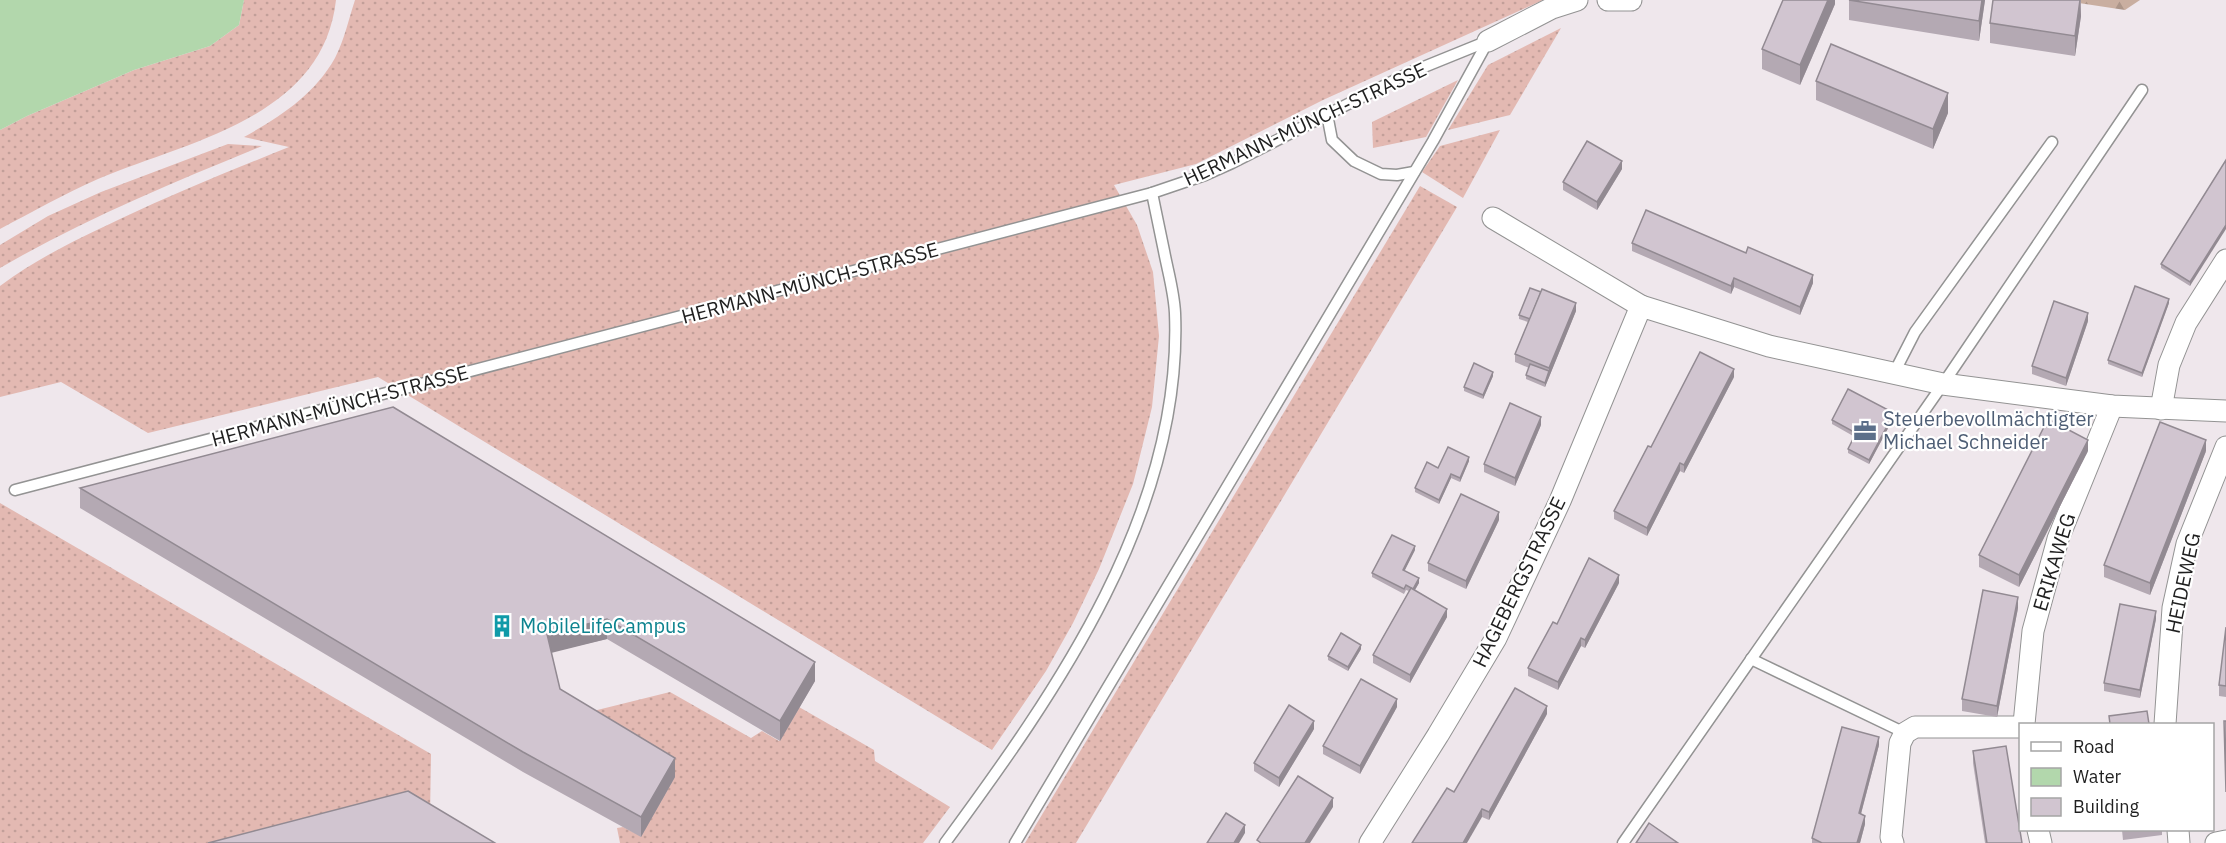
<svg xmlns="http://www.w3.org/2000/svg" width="2226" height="843" viewBox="0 0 2226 843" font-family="'IBM Plex Sans',sans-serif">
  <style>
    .grass { fill: url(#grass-dots) }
    .forest { fill: url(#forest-firs) }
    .water { fill: #b2d7ac }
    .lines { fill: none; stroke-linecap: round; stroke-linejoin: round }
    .lane-casing { stroke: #939393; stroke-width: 13 }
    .street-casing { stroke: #939393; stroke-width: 23 }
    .lane { stroke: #fff; stroke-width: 10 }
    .street { stroke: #fff; stroke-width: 21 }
    .wall { fill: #b4a9b3 }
    .shaded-wall { fill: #928a92 }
    .building { fill: #d1c5d0; stroke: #928a92; stroke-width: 1.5 }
    .labels { text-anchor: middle; stroke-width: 4.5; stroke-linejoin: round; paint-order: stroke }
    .street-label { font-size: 20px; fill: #1f1f1f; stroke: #fff }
    .service-label { font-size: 20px; fill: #4e5e75; stroke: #fff; text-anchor: start }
    .culture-label { font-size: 20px; fill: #0d838f; stroke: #fff; text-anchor: start }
  </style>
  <defs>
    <pattern id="grass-dots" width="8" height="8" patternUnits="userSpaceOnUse" patternTransform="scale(1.5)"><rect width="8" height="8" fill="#e3b9b2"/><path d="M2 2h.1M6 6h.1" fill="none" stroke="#c29f99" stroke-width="1.8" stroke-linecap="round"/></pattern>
    <pattern id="forest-firs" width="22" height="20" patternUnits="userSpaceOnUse" patternTransform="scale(1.5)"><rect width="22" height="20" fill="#c9aea0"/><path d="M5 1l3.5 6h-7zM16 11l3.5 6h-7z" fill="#ac9589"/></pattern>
  </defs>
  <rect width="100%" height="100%" fill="#efe7ec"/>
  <g class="grass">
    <path d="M244,0h92c-13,118 -148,141 -238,179 -34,15 -66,33 -98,50v-99l27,-14 107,-46 76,-24 29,-21z"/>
    <path d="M355,0h1188l-220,100 -127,64 -82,21 23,40 16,47 6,64 -7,71 -19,77 -34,85 -26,54 -27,48 -54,79 -614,-373 -230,56 -87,-51 -61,15v-111c39,-29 76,-46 120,-67 55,-26 112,-49 169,-72l-45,-10c36,-20 70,-42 91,-79 9,-17 14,-40 20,-58z"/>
    <path d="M1561,28l-51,87 -62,15 40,-65z"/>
    <path d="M1458,80l-32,57 -53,11 -1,-26z"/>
    <path d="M1500,130l-37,68 -41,-26 18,-26z"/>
    <path d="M228,144l34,2c-90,37 -178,73 -262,122v-23l48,-29 53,-24z"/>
    <path d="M1420,186l37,21 -381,636h-51z"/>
    <path d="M0,503l431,251 -1,64 -165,25h-265z"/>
    <path d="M670,692l81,46 11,-7 17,10 20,-34 75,43 1,11 75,46 -27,36h-303l-3,-15 6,-1 18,9 -68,-120z"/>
  </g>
  <path class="forest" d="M2059,0h81l-15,10z"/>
  <path class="water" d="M0,0h244l-5,25 -29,21 -76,24 -107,46 -27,14z"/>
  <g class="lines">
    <g class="lane-casing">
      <g id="lane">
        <path d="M1327,114l5,26 22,21 27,13 16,1 17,-3"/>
        <path d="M1894,373l21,-41 137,-190"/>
        <path d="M15,490l1137,-297 53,-18 27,-12 177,-90 79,-32"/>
        <path d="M1751,659l154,74"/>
        <path d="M945,843c112,-152 238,-331 230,-530 -1,-21 -7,-41 -11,-62 -4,-19 -8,-39 -12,-58"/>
        <path d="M1015,843l418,-702 55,-100"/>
        <path d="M1623,843l320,-459 199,-294"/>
      </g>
    </g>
    <g class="street-casing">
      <g id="street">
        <path d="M1608,0h23"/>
        <path d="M1488,41l64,-33 25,-8"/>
        <path d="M1493,218l148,88"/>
        <path d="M2161,409l8,-44 17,-42 40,-63"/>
        <path d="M2024,724l9,-93 25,-92 54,-133"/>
        <path d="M2165,724l8,-116 14,-64 39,-97"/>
        <path d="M2038,830l3,13"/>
        <path d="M2178,830l1,13"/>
        <path d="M1370,843l68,-108 58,-97 64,-137 81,-195 128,40 174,38 169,22 114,5"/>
        <path d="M1893,843l-2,-6 9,-94 5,-10 10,-6h105"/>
        <path d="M2216,843l10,-2"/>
      </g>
    </g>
    <use href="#lane" class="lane"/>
    <use href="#street" class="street"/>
  </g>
  <g class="wall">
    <path d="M1835,0v4l-35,81 -38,-16v-20z"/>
    <path d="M1849,0h136l-6,41 -130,-21z"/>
    <path d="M2081,0v16l-6,40 -85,-13v-20z"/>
    <path d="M1816,81l132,32 -15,36 -117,-49z"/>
    <path d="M2226,160l-36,126 -29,-18v-4z"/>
    <path d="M1622,169l-25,41 -34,-20v-8z"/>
    <path d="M1632,243l181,40 -13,32 -66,-28 -3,7 -99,-43z"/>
    <path d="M2169,303l-27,74 -34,-13v-4z"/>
    <path d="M1576,311l-31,76 -19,-8v-4l3,-7 -14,-6v-8l13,-32 -9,-3v-4z"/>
    <path d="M2088,321l-22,65 -34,-12v-8z"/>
    <path d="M1493,376l-10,23 -19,-8v-4z"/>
    <path d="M1734,377l-50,96 -4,-2 -33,65 -33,-17v-8l37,-64z"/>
    <path d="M393,407l422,274 -35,60 -173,-102 -56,13 9,37 115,88 -34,60 -118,-65 -443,-264v-20z"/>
    <path d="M1894,417l-25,47 -21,-11v-4l7,-12 -23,-13v-4z"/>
    <path d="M1541,425l-26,61 -31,-14v-8z"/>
    <path d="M2088,451l-69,136 -40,-20v-12z"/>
    <path d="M2206,451l-56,144 -46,-18v-12z"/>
    <path d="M1469,461l-9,21 -9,-4 -12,26 -24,-12v-4l23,-20z"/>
    <path d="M1499,520l-33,69 -38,-18v-8z"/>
    <path d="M1415,550l-11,21 15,12 -4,7 32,27 -37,66 -37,-20v-8l36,-64 -3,-1 -2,4 -32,-17v-4z"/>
    <path d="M1619,583l-34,65 -4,-2 -23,44 -30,-14v-8l29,-44z"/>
    <path d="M2018,608l-21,109 -35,-6v-12z"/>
    <path d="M2156,619l-16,79 -36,-7v-8z"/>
    <path d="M2226,627v70l-7,-1v-11z"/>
    <path d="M1361,649l-13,22 -20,-11v-4z"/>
    <path d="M1397,707l-37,67 -37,-20v-8z"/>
    <path d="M1547,714l-58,106 -7,-3 -28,-25z"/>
    <path d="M1314,729l-35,58 -25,-16v-8z"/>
    <path d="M1879,745l-18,69 4,10 -5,19h-48v-5z"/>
    <path d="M1973,751l49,92h-37l-12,-80z"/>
    <path d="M2122,830h40v5l-39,5z"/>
  </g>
  <g class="shaded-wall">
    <path d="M1828,0h7v4l-35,81v-20z"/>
    <path d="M1982,0h3l-6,41v-20z"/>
    <path d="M2080,0l1,16 -6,40v-20z"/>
    <path d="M1948,93v20l-15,36v-20z"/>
    <path d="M1622,161v8l-25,41v-8z"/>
    <path d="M2226,225v4l-36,57v-4z"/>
    <path d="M1813,275v8l-13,32v-8z"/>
    <path d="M1734,278v9l-3,7v-8z"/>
    <path d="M2169,299v4l-27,74v-4z"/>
    <path d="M1576,303v8l-31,76v-4l4,-12v-3z"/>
    <path d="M2088,313v8l-22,65v-8z"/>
    <path d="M1734,369v8l-50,96v-8z"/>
    <path d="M1493,372v4l-10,23v-4z"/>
    <path d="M1894,413v4l-25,47v-4z"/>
    <path d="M1541,417v8l-26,61v-8z"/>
    <path d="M2088,440v11l-69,136v-12z"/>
    <path d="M2206,440v11l-56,144v-12z"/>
    <path d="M1469,457v4l-9,21v-4z"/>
    <path d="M1680,463v8l-33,65v-8z"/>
    <path d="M1451,474v4l-12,26v-4z"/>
    <path d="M1499,512v8l-33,69v-8z"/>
    <path d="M1415,546v4l-12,24v-4z"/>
    <path d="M1619,575v8l-34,65v-8z"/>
    <path d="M1419,578v5l-6,10v-4z"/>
    <path d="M2018,597v11l-21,109v-11z"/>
    <path d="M1447,609v8l-37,66v-8z"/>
    <path d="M2156,611v8l-16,79v-8z"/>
    <path d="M607,619v20l-60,15v-20z"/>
    <path d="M1581,638v8l-23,44v-8z"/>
    <path d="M1361,645v4l-13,22v-4z"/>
    <path d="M815,662v19l-35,60v-20z"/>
    <path d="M1397,699v8l-37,67v-8z"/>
    <path d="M1547,706v8l-58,106v-8z"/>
    <path d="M1314,721v8l-35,58v-9z"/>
    <path d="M1879,737v8l-20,76v-8z"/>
    <path d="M675,758v19l-34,60v-20z"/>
    <path d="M1333,798v9l-23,36h-5z"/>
    <path d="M1482,809v8l-15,26h-4z"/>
    <path d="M1865,816v8l-5,19h-3z"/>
    <path d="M1245,825v8l-6,10h-5z"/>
  </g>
  <g class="building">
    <path d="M1783,0h45l-28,65 -38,-16z"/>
    <path d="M1849,0h133l-3,21z"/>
    <path d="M1993,0h87l-5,36 -85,-13z"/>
    <path d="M1831,44l117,49 -15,36 -117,-48z"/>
    <path d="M1587,141l35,20 -25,41 -34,-20z"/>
    <path d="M2226,160v65l-36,57 -29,-18z"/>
    <path d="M1646,210l100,43 2,-6 65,28 -13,32 -66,-29 -3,8 -99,-43z"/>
    <path d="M2135,286l34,13 -27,74 -34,-13z"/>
    <path d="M1530,288l11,4 -11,27 -11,-4z"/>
    <path d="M1542,289l34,14 -27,65 -34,-14z"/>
    <path d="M2054,301l34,12 -22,65 -34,-12z"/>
    <path d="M1700,352l34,17 -50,96 -4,-2 -33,65 -33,-17 34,-65 3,1z"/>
    <path d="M1474,363l19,9 -10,23 -19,-8z"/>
    <path d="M1530,364l19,7 -4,12 -19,-8z"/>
    <path d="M1848,389l46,24 -25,47 -21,-11 8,-16 -24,-13z"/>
    <path d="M1510,403l31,14 -26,61 -31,-14z"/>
    <path d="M393,407l422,255 -35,59 -173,-102 -60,15 13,55 115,69 -34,59 -118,-65 -443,-264z"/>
    <path d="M2048,419l40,21 -69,135 -40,-20z"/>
    <path d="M2160,422l46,18 -56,143 -46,-18z"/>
    <path d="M1448,447l21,10 -9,21 -9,-4 -12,26 -24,-12 12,-26 11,6z"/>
    <path d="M1461,494l38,18 -33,69 -38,-18z"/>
    <path d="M1392,535l23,11 -12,24 16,8 -6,11 -7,-4 -2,4 -32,-16z"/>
    <path d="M1589,558l30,17 -34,65 -4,-2 -23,44 -30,-14 25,-46 4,2z"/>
    <path d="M1411,588l36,21 -37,66 -37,-20z"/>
    <path d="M1983,590l35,7 -21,109 -35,-7z"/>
    <path d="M2120,604l36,7 -16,79 -36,-7z"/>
    <path d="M2226,627v59l-7,-1z"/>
    <path d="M1341,633l20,12 -13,22 -20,-11z"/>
    <path d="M1361,679l36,20 -37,67 -37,-20z"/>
    <path d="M1515,688l32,18 -58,106 -7,-3 -19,34h-51l35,-55 7,4z"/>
    <path d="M1289,705l25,16 -35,57 -25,-15z"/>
    <path d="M2147,711l2,13h-39l-1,-8z"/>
    <path d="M2224,721h2v71z"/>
    <path d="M1842,727l37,10 -20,76 6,3 -8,27h-35l-10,-5z"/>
    <path d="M2006,746l16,97h-35l-14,-92z"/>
    <path d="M1298,776l35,22 -28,45h-44l-4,-3z"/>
    <path d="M408,791l87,52h-287z"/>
    <path d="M1226,813l19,12 -11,18h-27z"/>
    <path d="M1649,823l29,20h-42z"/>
  </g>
  <defs>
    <g id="office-bare" transform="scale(1.8)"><path d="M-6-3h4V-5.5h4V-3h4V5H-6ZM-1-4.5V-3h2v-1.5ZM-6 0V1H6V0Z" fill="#5c6f8a" stroke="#fff" stroke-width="2.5" paint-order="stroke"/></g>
    <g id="building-bare" transform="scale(1.8)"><path d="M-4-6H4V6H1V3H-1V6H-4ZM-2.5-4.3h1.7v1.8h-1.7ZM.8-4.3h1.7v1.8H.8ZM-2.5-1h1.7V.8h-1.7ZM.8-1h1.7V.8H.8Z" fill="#0f9aa8" stroke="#fff" stroke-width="2.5" paint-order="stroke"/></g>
  </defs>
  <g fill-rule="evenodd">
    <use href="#office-bare" x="1865" y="431"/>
    <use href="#building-bare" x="502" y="626"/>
  </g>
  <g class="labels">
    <g class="street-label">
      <text transform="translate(1305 124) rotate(-25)" y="7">HERMANN-MÜNCH-STRASSE</text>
      <text transform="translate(810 283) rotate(-15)" y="7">HERMANN-MÜNCH-STRASSE</text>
      <text transform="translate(340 406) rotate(-15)" y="7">HERMANN-MÜNCH-STRASSE</text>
      <text transform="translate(2054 562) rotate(-73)" y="7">ERIKAWEG</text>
      <text transform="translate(1519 582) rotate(-64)" y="7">HAGEBERGSTRASSE</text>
      <text transform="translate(2183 583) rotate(-78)" y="7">HEIDEWEG</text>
    </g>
    <g class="service-label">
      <text x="1883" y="426">Steuerbevollmächtigter<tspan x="1883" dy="23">Michael Schneider</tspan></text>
    </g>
    <g class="culture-label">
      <text x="520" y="633">MobileLifeCampus</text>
    </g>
  </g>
  <rect x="2019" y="723" width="195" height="108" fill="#ffffff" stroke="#a5a5a5" stroke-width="1.5"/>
  <rect x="2031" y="742" width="30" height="9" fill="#ffffff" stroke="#a5a5a5" stroke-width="1.5"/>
  <text x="2073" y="753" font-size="18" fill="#1f1f1f">Road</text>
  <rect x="2031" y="768" width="30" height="18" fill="#b2d7ac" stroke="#a5a5a5" stroke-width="1.5"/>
  <text x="2073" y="783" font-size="18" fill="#1f1f1f">Water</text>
  <rect x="2031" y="798" width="30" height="18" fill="#d1c5d0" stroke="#a5a5a5" stroke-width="1.5"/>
  <text x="2073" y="813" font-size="18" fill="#1f1f1f">Building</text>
</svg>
